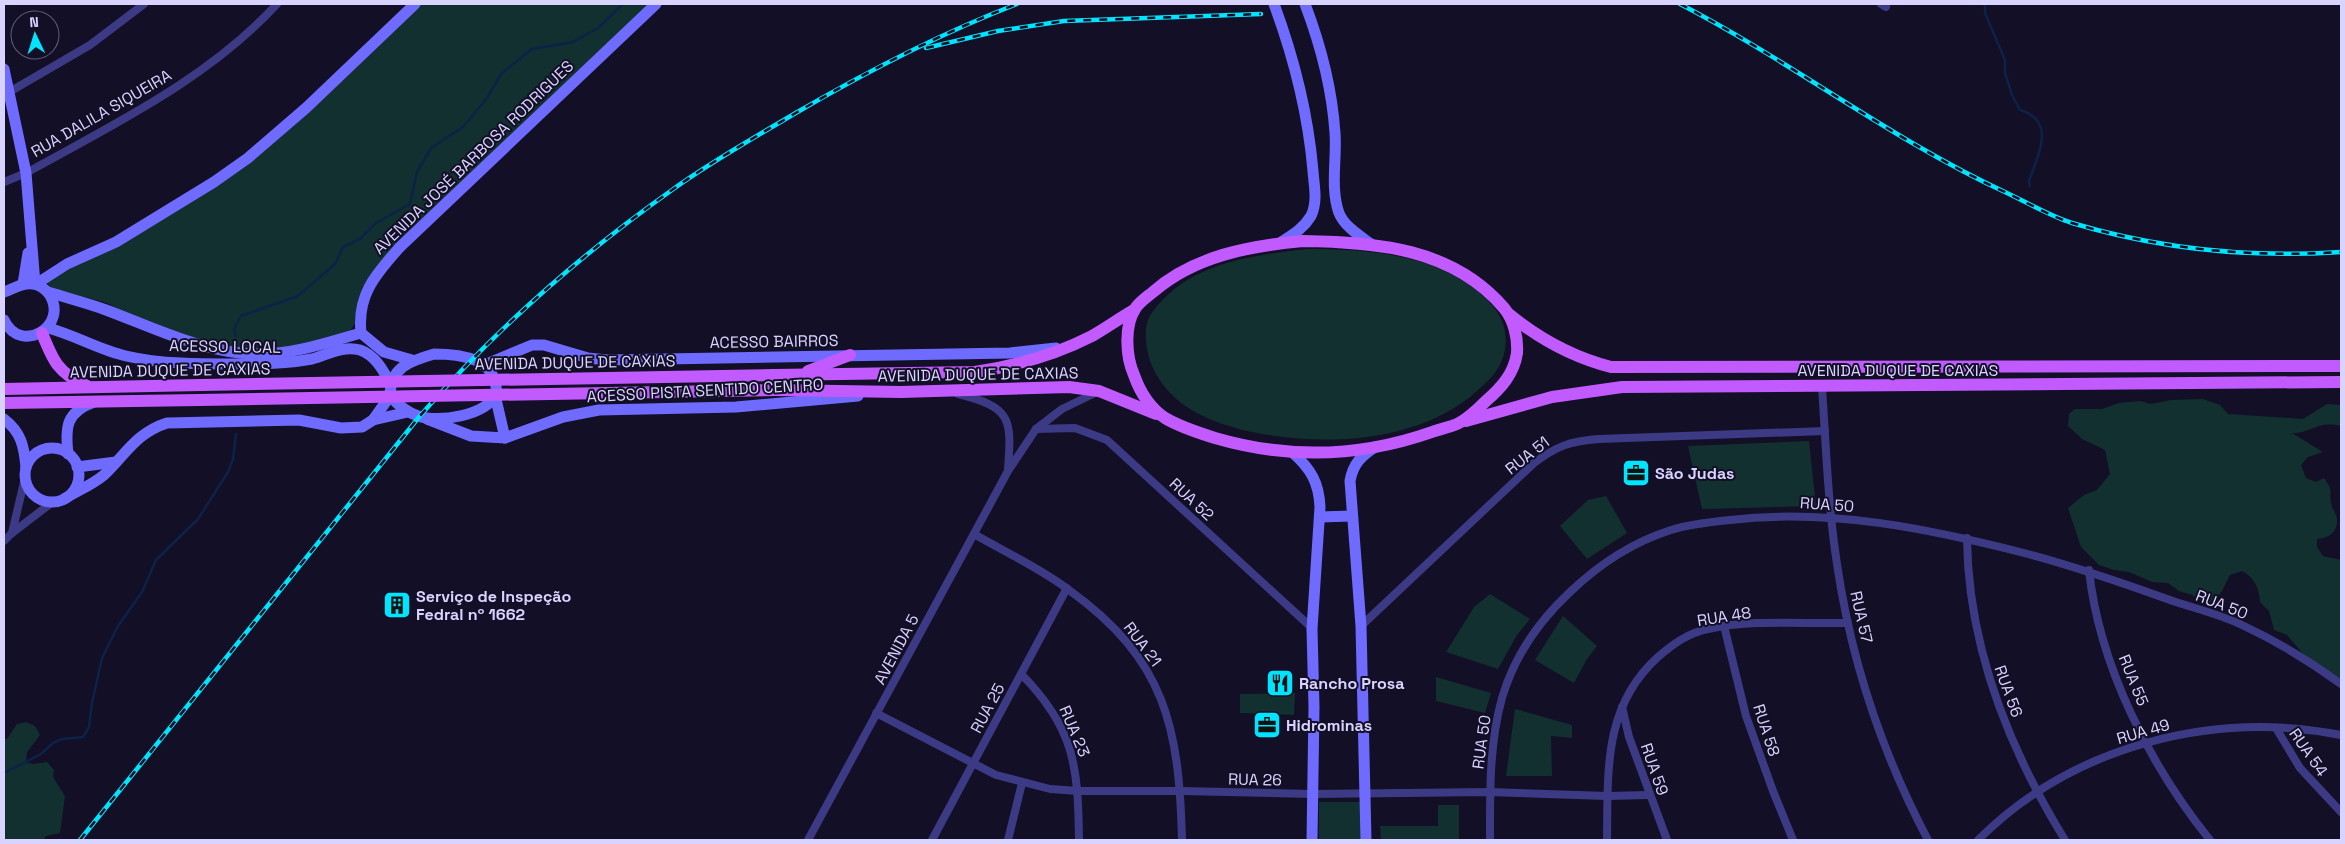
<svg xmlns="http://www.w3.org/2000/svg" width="2345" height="844" viewBox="0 0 2345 844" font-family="'Space Grotesk',sans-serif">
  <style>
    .green { fill: #12302f }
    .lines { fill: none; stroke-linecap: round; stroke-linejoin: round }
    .stream { stroke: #0c2248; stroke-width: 2.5 }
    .street { stroke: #3d3a85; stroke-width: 8 }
    .secondary { stroke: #6f6bff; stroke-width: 11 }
    .primary { stroke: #c25bff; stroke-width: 12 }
    .rail-casing { stroke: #00e5ff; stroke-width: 4.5 }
    .rail { stroke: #130f26; stroke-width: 2.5; stroke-dasharray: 8; stroke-linecap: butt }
    .primary-bridge { stroke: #c25bff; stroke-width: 12 }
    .labels { text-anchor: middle; stroke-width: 4; stroke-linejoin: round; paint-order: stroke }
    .street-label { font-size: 16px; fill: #d9d4ff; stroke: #130f26 }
    .poi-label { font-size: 16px; font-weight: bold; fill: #d9d4ff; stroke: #130f26; text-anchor: start }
  </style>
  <rect width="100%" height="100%" fill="#130f26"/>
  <g class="green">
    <path d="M416,4h242l-261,248 -46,78 -50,18 -64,2 -89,-26 -41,-21 -55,-15 -6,-6 165,-95z"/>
    <path d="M1306,249c62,0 140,5 184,54 15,15 20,37 12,57 -5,13 -15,22 -25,31 -58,52 -153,56 -225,41 -41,-9 -82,-25 -100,-66 -6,-14 -10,-39 -1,-52 36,-51 98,-58 155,-65z"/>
    <path d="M2203,399l17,6 8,9 75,5 24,-15 14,1v21c-24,-6 -28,7 -49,7l31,19 -15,5 -7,8 5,13 10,4 8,-4c10,14 5,11 7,26 1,5 6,10 6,15 1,13 -8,19 -20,20v8l6,9 18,4v119l-37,-24 -17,-20 -13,-5 -5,-19 -9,-9c-1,-14 -5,-24 -18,-31l-12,4 -8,16 -9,11 -9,1 -12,-8 -13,-4 -11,-8 -16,-1 -23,-10 -15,-2 -15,-5 -18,-18 -13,-39 16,-13 13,-5 13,-16 -5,-24 -23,-11 -14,-13 1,-12 6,-5h27l17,-6 21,-2 11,3 20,-4z"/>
    <path d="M1809,441l7,65 -114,3 -14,-63z"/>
    <path d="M1606,496l21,37 -40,26 -27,-33 28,-26z"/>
    <path d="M1490,594l40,25 -13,16 -19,34 -52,-17 28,-45z"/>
    <path d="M1563,616l34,30 -10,13 -13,24 -39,-23z"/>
    <path d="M1436,677l55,16 -6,20 -49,-12z"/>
    <path d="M1295,693l-1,22 -54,-2v-19z"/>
    <path d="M1515,709l57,16v13l-21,-2 1,40h-46z"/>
    <path d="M26,722l9,4 5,9 -13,17 -1,10 7,2 14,-2 7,8 -1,7 12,19 -5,37 -14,3 -3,4h-39v-101h3l10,-15z"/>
    <path d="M1319,802h43l1,38h-44z"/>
    <path d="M1438,805h21v35h-78l-1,-14h58z"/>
  </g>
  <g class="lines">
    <g class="stream">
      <path d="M1985,4v9l20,47v13l7,22 8,15c37,11 18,45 9,71l1,5"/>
      <path d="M236,337l-2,-8 7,-13 57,-20 37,-32 8,-17 17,-8 16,-16 34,-19 7,-32 14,-24 32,-21 24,-29 14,-24 31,-25 41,-7 25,-14 25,-24"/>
      <path d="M4,773l37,-19 12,-11 9,-4 21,-2 6,-10 3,-24 10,-45 16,-32 24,-34 14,-32 42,-41 30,-47 5,-13 3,-25"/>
    </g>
    <g class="street">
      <path d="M1881,4l5,3"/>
      <path d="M4,95l86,-50 54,-41"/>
      <path d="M4,182l22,-9c88,-49 182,-94 251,-169"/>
      <path d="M1822,387c4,59 6,119 15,177 14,96 46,191 91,276"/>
      <path d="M958,394c53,13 54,24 50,75"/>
      <path d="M1036,429l39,-1 32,12 205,188"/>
      <path d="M12,533l13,-55"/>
      <path d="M974,534c31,18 66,34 95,56 97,70 110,137 113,250"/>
      <path d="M1967,538c1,108 42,211 98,302"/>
      <path d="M4,541l8,-8 42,-32"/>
      <path d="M2089,570c10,95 61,196 121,270"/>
      <path d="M1361,626l173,-163c23,-17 36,-22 65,-24l226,-8"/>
      <path d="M1724,626l22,90 27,75 20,49"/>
      <path d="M1021,674c54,54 57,93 58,166"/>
      <path d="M1622,707l7,30 38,103"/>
      <path d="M876,713l120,62 54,14 29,2h102l131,3 178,-2 117,4 42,-1"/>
      <path d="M2276,728l24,40 41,44"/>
      <path d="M808,840l200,-369 28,-42 26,-20 35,-17"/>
      <path d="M932,840l135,-252"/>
      <path d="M1008,840l14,-57"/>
      <path d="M1490,840c0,-47 -1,-95 12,-142 12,-41 35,-75 67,-105 28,-27 64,-51 102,-63 19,-6 40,-8 59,-10 101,-12 201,9 298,34 49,13 95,29 142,46 23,8 49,14 72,25 34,16 69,37 99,59"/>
      <path d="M1607,840c1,-68 -4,-134 51,-183 15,-13 30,-24 50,-28 44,-10 95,-5 140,-6"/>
      <path d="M1978,840c94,-94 234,-130 363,-105"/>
    </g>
    <g class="secondary">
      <path d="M1274,4c20,54 34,109 39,167 1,15 5,30 -2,45 -8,13 -19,19 -31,27"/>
      <path d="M1305,4c16,42 27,84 30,129 2,25 -5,55 4,80 5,13 21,23 32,31"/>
      <path d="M4,69l22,104 9,111"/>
      <path d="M23,284l5,-31"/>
      <path d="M36,284l31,-20 49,-22 98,-60 34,-24 58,-50 109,-104"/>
      <path d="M4,292c10,-3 18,-10 29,-8 6,0 13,6 16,10 21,31 -28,62 -45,26"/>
      <path d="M48,292c19,6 39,11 58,18 51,19 99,44 154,44 35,0 68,-12 101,-21"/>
      <path d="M48,328c27,7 51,22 78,28 39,9 82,8 121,8 22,0 43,-1 65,-5 15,-4 31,-14 48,-9 15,5 23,20 30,33"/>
      <path d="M361,333c-4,-39 15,-59 39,-86l256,-243"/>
      <path d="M361,333l23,19 28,8"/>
      <path d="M434,354c21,0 53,3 60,25 1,5 4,10 2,15 -10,22 -58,29 -78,22 -12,-4 -20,-11 -28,-20 0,-29 20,-35 44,-42z"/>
      <path d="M484,365l48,-20h12l44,13 19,2 403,-7 46,-5"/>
      <path d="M495,395l10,43"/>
      <path d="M4,419c17,13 20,27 22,48"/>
      <path d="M427,419l44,17 34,2 58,-21 36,-7 137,-3 122,-11"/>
      <path d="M373,420l17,-24"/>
      <circle cx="52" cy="475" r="27"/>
      <path d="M1293,453c18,16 26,30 27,54l-8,122 2,78 -2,133"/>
      <path d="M68,454c-3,-27 -2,-42 26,-52"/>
      <path d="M77,467l39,-5"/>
      <path d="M64,499c13,-8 28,-14 40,-24 22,-21 32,-42 63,-52l132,-3 42,8 21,-1 11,-7 35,-8"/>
      <path d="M1320,517l32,-1"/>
      <path d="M1366,840l-5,-214 -11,-145c3,-17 11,-25 25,-34"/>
    </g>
    <g class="primary">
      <path d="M1303,241c73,1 150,7 201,67 10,12 14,30 13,45 -3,21 -16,35 -31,48 -8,8 -17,17 -27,22 -8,4 -19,6 -27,9 -71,25 -145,27 -217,6 -16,-5 -35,-11 -50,-20 -15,-10 -25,-26 -31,-43 -8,-18 -10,-49 1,-66 4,-7 12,-12 18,-17 41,-36 96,-46 150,-51z"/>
      <path d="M1510,315c31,25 62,42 101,52l730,-1"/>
      <path d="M42,333c11,28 16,40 45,53"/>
      <path d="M808,371l42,-16"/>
      <path d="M774,375l201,-3c40,-6 80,-17 117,-36 14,-8 28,-18 42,-26"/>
      <path d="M4,389l197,-4"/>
      <path d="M776,390l125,2 168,-5 30,4 57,23"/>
      <path d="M4,403l195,-3"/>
      <path d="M1466,421l86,-24 70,-10 719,-5"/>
    </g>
    <g class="rail-casing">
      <g id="rail">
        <path d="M1680,4c112,58 212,136 327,189 21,10 43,23 65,30 87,26 179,35 269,29"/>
        <path d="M926,48l72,-17 66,-10 197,-7"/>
        <path d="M80,840l339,-423c74,-85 161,-162 253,-227 39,-28 80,-51 122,-76 72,-42 145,-80 223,-110"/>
      </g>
    </g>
    <use href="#rail" class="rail"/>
    <g class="primary-bridge">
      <path d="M201,385l573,-10"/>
      <path d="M199,400l577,-10"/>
    </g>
  </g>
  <defs>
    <g id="office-square" transform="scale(1.4375)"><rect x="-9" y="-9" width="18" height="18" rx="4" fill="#00e5ff" stroke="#130f26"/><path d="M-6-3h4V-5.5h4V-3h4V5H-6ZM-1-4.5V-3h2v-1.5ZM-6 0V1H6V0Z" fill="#111"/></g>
    <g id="building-square" transform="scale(1.4375)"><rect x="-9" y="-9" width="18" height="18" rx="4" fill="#00e5ff" stroke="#130f26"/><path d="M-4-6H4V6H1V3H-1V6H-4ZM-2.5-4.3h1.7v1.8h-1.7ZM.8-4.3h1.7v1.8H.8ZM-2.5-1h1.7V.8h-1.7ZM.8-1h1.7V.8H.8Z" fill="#111"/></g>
    <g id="restaurant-square" transform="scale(1.4375)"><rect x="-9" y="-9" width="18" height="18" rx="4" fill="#00e5ff" stroke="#130f26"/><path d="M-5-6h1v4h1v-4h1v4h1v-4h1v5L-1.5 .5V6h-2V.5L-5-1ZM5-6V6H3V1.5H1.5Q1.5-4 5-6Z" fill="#111"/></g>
  </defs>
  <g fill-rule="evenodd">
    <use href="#office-square" x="1636" y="473"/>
    <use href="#building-square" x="397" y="605"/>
    <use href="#restaurant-square" x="1280" y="683"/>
    <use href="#office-square" x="1267" y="725"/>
  </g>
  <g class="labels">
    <g class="street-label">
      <text transform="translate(101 113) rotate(-30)" y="6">RUA DALILA SIQUEIRA</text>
      <text transform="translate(473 157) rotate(-44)" y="6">AVENIDA JOSÉ BARBOSA RODRIGUES</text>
      <text transform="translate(774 341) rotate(-1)" y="6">ACESSO BAIRROS</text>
      <text transform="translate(225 346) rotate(1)" y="6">ACESSO LOCAL</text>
      <text transform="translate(575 362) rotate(-1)" y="6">AVENIDA DUQUE DE CAXIAS</text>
      <text transform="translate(170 370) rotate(-1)" y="6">AVENIDA DUQUE DE CAXIAS</text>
      <text x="1898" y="376">AVENIDA DUQUE DE CAXIAS</text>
      <text transform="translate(978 374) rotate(-1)" y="6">AVENIDA DUQUE DE CAXIAS</text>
      <text transform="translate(705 390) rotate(-3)" y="6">ACESSO PISTA SENTIDO CENTRO</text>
      <text transform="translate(1527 455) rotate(-38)" y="6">RUA 51</text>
      <text transform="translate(1192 499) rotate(43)" y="6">RUA 52</text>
      <text transform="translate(1827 504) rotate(4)" y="6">RUA 50</text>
      <text transform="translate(2222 604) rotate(21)" y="6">RUA 50</text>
      <text transform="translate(1724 616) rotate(-9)" y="6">RUA 48</text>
      <text transform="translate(1862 617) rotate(77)" y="6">RUA 57</text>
      <text transform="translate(1143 644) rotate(53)" y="6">RUA 21</text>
      <text transform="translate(896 649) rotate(-62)" y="6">AVENIDA 5</text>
      <text transform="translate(2134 680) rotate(68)" y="6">RUA 55</text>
      <text transform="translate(2009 691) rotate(70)" y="6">RUA 56</text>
      <text transform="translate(987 708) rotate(-62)" y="6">RUA 25</text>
      <text transform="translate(1767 730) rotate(72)" y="6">RUA 58</text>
      <text transform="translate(1075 731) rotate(67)" y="6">RUA 23</text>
      <text transform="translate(2143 731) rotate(-16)" y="6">RUA 49</text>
      <text transform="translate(1481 742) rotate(-82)" y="6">RUA 50</text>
      <text transform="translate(2309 752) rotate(55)" y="6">RUA 54</text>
      <text transform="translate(1655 769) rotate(71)" y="6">RUA 59</text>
      <text transform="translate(1255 779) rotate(1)" y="6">RUA 26</text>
    </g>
    <g class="poi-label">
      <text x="1655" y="479">São Judas</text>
      <text x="416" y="602">Serviço de Inspeção<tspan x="416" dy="18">Fedral nº 1662</tspan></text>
      <text x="1299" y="689">Rancho Prosa</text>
      <text x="1286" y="731">Hidrominas</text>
    </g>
  </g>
  <rect width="2345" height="844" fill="none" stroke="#d9d4ff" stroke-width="10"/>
  <g transform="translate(35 35) rotate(356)"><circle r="24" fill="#130f26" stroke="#625e7d"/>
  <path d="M0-4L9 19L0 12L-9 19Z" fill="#00e5ff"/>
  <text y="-8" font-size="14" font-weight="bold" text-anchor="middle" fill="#d9d4ff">N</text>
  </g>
</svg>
